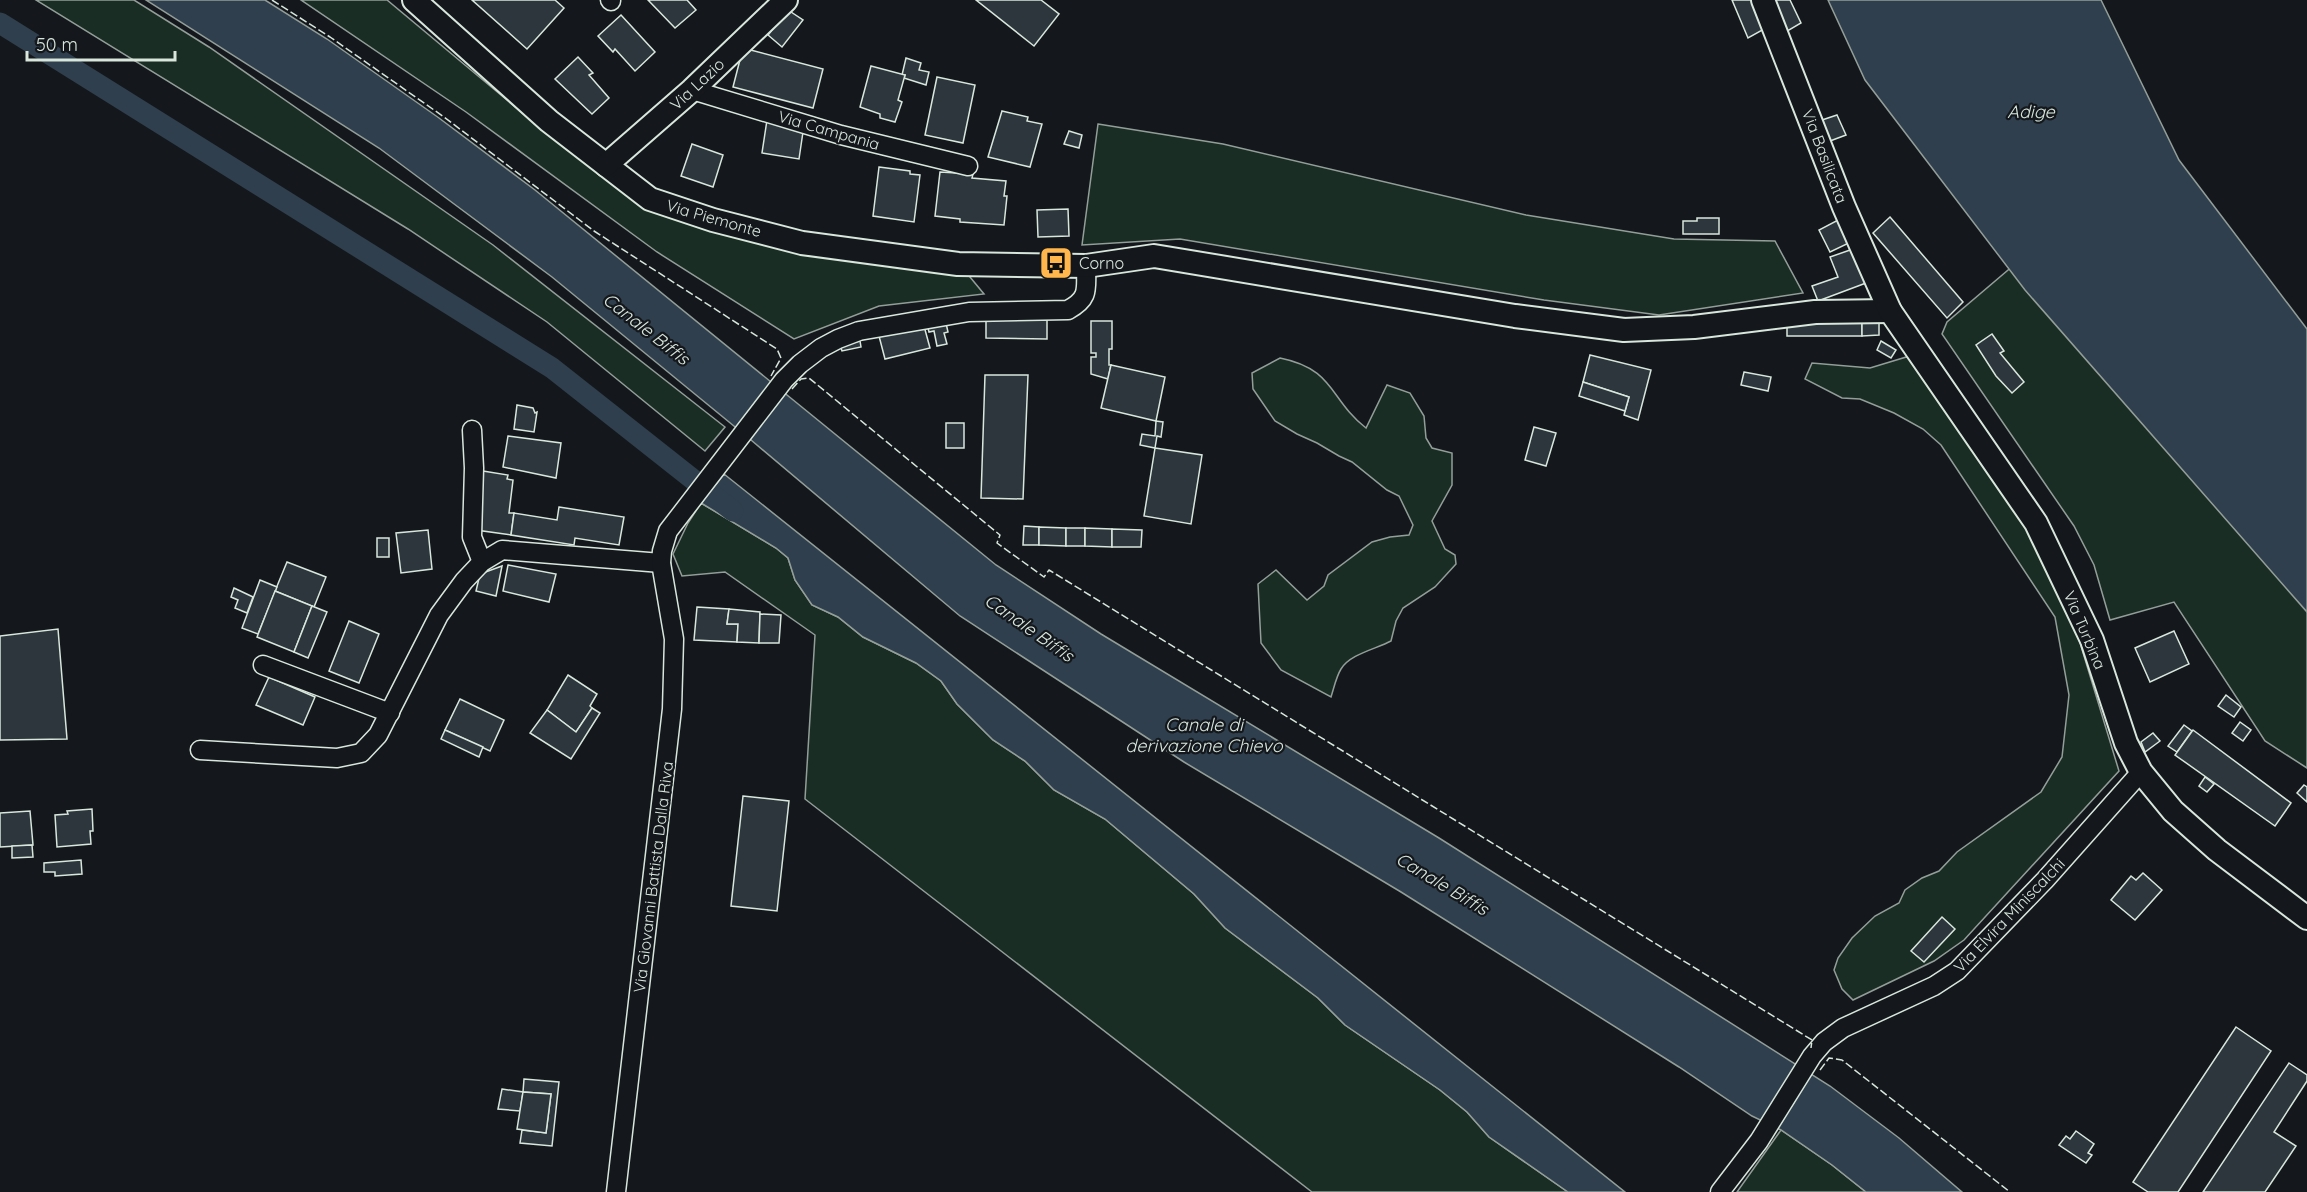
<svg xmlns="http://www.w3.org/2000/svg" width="2307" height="1192" viewBox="0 0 2307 1192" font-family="Quicksand,sans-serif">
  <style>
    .green { fill: #1a2d24; stroke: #939e99; stroke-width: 1.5 }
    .water { fill: #2f3f4d; stroke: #939e99; stroke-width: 1.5 }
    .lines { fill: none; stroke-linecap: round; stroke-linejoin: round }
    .canal { stroke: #2f3f4d; stroke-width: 21 }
    .building { fill: #2c363c; stroke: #d8e6dc; stroke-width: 1.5 }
    .minor-casing { stroke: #d8e6dc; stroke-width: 21 }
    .tertiary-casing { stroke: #d8e6dc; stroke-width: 26 }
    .minor { stroke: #14181c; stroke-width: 18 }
    .tertiary { stroke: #14181c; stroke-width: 22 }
    .fence { stroke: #d8e6dc; stroke-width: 1.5; stroke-dasharray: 8 3; stroke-linecap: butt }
    .labels { text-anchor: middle; stroke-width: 4.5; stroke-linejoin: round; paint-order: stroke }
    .street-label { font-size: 16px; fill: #d8e6dc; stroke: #14181c }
    .poi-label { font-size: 16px; fill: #d8e6dc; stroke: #14181c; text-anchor: start }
    .water-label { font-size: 18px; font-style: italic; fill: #d8e6dc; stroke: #14181c }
  </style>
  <rect width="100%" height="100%" fill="#14181c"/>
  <g class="green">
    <path d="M36,0h98l75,47 284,198 232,182 -20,24 -158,-129 -139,-93z"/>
    <path d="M301,0h86l163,136 98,70 317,65 19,23 -105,12 -85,33 -137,-87 -191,-140z"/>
    <path d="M1098,124l125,20 303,71 148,24 101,2 28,52 -144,22 -115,-15 -364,-61 -98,6z"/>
    <path d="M2014,265l293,265v238l-42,-27 -91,-139 -64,18 -16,-55 -20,-39 -132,-192 5,-12z"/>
    <path d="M1913,355l147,222 59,194 -155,169 -30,21 -81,39 -11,-11 -8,-19 4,-12 14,-20 23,-22 24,-13 6,-13 17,-12 17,-7 18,-19 84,-60 21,-35 7,-62 -14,-78 -114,-172 -18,-16 -29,-16 -34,-14 -18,-1 -37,-19 7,-16 58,5z"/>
    <path d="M1280,358c55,11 49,41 86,70l21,-43 23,8 14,23 2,22 6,10 20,5v32l-20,36 13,28 10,6 1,9 -21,23 -32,21 -7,13 -5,20c-15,8 -41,13 -50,28 -5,8 -7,19 -10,28l-50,-27 -20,-27 -3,-59 18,-14 31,30 17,-14 4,-11 44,-33 18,-5 19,-2 4,-10 -14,-29 -12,-6 -35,-28 -13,-6 -22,-13 -20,-9 -22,-13 -22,-32 -1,-16z"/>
    <path d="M701,503l75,45 12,10 7,22 17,25 26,12 25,20 53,26 25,18 16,23 36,36 32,21 29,29 51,29 89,75 31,34 93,70 27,27 95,65 27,22 22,25 79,55h-256l-507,-393 10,-164 -90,-63 -43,4 -9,-22 15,-31z"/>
    <path d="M1781,1130l51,35 34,27h-129z"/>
  </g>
  <g class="water">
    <path d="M146,0h119l62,39 112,79 96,72 461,375 105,69 338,204 391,248 69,52 63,54h-96l-34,-27 -51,-35 -29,-14 -73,-49 -278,-175 -217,-130 -224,-146 -209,-176 -199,-163 -173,-129z"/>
    <path d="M1828,0h273l78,160 128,169v283l-282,-322 -160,-210z"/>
    <path d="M724,474l901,718h-57l-79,-55 -22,-25 -27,-22 -95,-65 -27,-27 -93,-70 -31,-34 -89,-75 -51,-29 -29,-29 -32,-21 -36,-36 -16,-23 -25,-18 -53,-26 -25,-20 -26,-12 -17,-25 -7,-22 -12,-10 -75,-45z"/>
  </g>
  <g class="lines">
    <path class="canal" d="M0,23l552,345 181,143"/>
  </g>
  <g class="building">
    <path d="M472,0h83l9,8 -37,41z"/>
    <path d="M648,0h39l9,10 -21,18z"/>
    <path d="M976,0h65l18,14 -25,32z"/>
    <path d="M1732,0h21l13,28 -18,10z"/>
    <path d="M1769,0h21l11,23 -17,10z"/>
    <path d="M788,10l15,10 -21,27 -14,-12z"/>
    <path d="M621,15l34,37 -20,19 -20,-22 -2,3 -15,-16z"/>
    <path d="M743,48l80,21 -10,39 -80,-21z"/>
    <path d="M578,57l15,16 -4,2 20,23 -17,16 -37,-35z"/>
    <path d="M906,58l15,5 -2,7 10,2 -3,13 -22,-7 1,-3h-3z"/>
    <path d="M871,66l34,9 -7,25 4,2 -7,20 -15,-4v-4l-20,-7z"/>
    <path d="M937,77l38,8 -12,58 -38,-8z"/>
    <path d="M1002,111l26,6 -1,4 15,3 -12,43 -42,-10z"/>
    <path d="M1837,115l9,20 -16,6 -8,-21z"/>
    <path d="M767,120l37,5 -5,34 -37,-6z"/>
    <path d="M1069,131l13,4 -3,13 -15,-4z"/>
    <path d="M692,144l31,11 -10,32 -32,-11z"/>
    <path d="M879,167l31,4v3l10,1 -6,47 -41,-6z"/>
    <path d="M940,172l33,2 -1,4 34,3 -2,15h3l-3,29 -44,-3v-3l-25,-3z"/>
    <path d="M1068,209l1,27 -31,1 -1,-27z"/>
    <path d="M1890,217l73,85 -16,16 -74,-85z"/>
    <path d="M1697,218h22v16h-36v-13h14z"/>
    <path d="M1840,219l11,23 -21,10 -11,-22z"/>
    <path d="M1853,249l13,34 -48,18 -6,-15 26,-9 -8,-20z"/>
    <path d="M1862,316v20h-75v-17z"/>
    <path d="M1862,316l17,4v15l-17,1z"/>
    <path d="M945,319l3,13 -4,1 3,11 -10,2 -3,-15 -5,1 -2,-8z"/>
    <path d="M986,319l61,1v19l-61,-1z"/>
    <path d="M1091,321h21v28h-3v16h2l-3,14 -17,-5v-17h5v-4h-5z"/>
    <path d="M924,326l6,22 -45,11 -6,-23z"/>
    <path d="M1992,334l12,17 -4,2 24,29 -12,11 -16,-17 -20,-31z"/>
    <path d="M860,341l1,6 -19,4 -2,-6z"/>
    <path d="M1881,341l15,9 -5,8 -14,-8z"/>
    <path d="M1590,355l61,15 -13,50 -14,-5 5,-18 -46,-15z"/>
    <path d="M1111,365l54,12 -9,44 -55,-13z"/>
    <path d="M1744,372l27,5 -3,14 -27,-6z"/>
    <path d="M985,375h43l-5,124 -42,-1z"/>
    <path d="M1583,382l46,15 -4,14 -46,-15z"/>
    <path d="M517,405l16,3 2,5 2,-1 -3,20 -20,-3z"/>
    <path d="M1156,421l7,1 -2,15 -4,-1 -2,12 -15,-3 2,-11 13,2z"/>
    <rect x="946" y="423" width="18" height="25"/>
    <path d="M1534,427l22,6 -10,33 -21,-6z"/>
    <path d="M508,436l53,7 -5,35 -53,-11z"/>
    <path d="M1155,448l47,7 -11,69 -47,-8z"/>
    <path d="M483,471l25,4 -1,4 6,1 -4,33h5l-3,22 -35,-5z"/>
    <path d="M559,507l65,10 -5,28 -44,-7 -1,7 -63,-10 3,-22 43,7z"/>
    <path d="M1024,526l15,1v18h-16z"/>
    <path d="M1039,527l27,1v18l-27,-1z"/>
    <rect x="1066" y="528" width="19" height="18"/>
    <path d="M1085,528l27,1v18l-27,-1z"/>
    <path d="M1112,529l30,1 -1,17h-29z"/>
    <path d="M428,530l4,39 -31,4 -5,-40z"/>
    <rect x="377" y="538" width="12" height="19"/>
    <path d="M287,562l39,15 -12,30 -39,-16z"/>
    <path d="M508,565l48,9 -7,28 -46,-11z"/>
    <path d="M502,566l-6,30 -20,-5 4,-17z"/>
    <path d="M260,580l17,7 -19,47 -16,-6z"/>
    <path d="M234,588l19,9 -6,16 -12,-5 3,-8 -7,-3z"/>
    <path d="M275,591l37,15 -18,46 -37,-15z"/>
    <path d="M312,606l15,6 -19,46 -14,-6z"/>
    <path d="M697,607l32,2 -2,15h11l-1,18 -43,-2z"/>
    <path d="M729,609l31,3 -1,31 -22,-1 1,-18h-11z"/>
    <path d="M760,614l21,1 -2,28h-20z"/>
    <path d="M349,621l30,13 -20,49 -30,-12z"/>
    <path d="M58,629l9,110 -67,1v-104z"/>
    <path d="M2174,631l15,33 -39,18 -15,-34z"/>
    <path d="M568,675l29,19 -7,12 2,2 -16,24 -29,-22z"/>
    <path d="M269,677l46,20 -12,28 -47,-20z"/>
    <path d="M2226,695l15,12 -7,10 -16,-11z"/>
    <path d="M460,699l44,21 -14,31 -45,-21z"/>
    <path d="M592,708l8,5 -29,46 -41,-26 17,-23 29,22z"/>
    <path d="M2240,722l11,8 -8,11 -11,-8z"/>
    <path d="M2184,725l8,6 -15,21 -9,-6z"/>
    <path d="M445,730l38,17 -4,10 -38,-18z"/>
    <path d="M2193,730l98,73 -16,23 -100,-71z"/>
    <path d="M2153,733l7,8 -15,11 -4,-10z"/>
    <path d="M2205,777l9,7 -7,8 -8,-6z"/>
    <path d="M2304,785l3,2v15l-10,-9z"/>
    <path d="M743,796l46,5 -12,110 -46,-5z"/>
    <path d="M92,809l1,22h-3l1,13 -34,3 -2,-32 13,-1 -1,-3z"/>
    <path d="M30,811l3,34 -33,2v-34z"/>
    <path d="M32,845l1,12 -21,1v-12z"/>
    <path d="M81,860l1,14 -27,2v-4h-11v-9z"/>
    <path d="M2143,873l19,17 -27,30 -24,-20 20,-24 5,4z"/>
    <path d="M1942,917l13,12 -31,33 -13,-11z"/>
    <path d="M2236,1027l35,24 -93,141h-30l-15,-10z"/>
    <path d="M2289,1063l18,12v6l-33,51 22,14 -31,46h-62z"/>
    <path d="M524,1079l35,3 -7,64 -32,-3 2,-13 24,3 5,-39 -28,-2z"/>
    <path d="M502,1089l21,3 -3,19 -22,-2z"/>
    <path d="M523,1092l28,2 -5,39 -29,-4z"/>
    <path d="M2076,1131l18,13 -6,9 4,2 -6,8 -27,-18 7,-9 4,3z"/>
  </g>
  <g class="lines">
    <g class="minor-casing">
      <g id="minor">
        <path d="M610,0l1,1"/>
        <path d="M692,90l149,45 127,31"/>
        <path d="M472,430l2,38 -2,69 10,25"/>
        <path d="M263,665l127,48"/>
        <path d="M200,750l137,8 24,-5 17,-18 61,-120 25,-34 18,-19 20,-12 159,13"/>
        <path d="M616,1192l56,-483 2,-70 -13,-76 1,-12 6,-20 116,-151 16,-16 21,-16 17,-9 21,-8 110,-19 99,-2c22,-12 18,-21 18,-44"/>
        <path d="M1720,1192l39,-51 53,-85 12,-14 19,-14 91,-42 23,-15 88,-91 96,-108"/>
      </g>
    </g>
    <g class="tertiary-casing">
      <g id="tertiary">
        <path d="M414,0l135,121 101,78 63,21 89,23 156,21 128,2 68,-10 361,60 109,14 70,-3 121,-15 75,-1"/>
        <path d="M1763,0l81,207 46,104 146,212 56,117 34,103 15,29 32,39 44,39 90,68"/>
        <path d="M606,165l86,-75 94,-90"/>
      </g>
    </g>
    <use href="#minor" class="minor"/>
    <use href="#tertiary" class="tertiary"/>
    <g class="fence">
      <path d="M272,0l58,37 114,80 150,114 183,118 4,9 -10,18"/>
      <path d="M792,389l9,-10 8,-1 191,157 -3,8 47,34 5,-7 763,470 -1,8"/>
      <path d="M1820,1070l9,-12 13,2 168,132"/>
    </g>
  </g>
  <defs>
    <g id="bus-square" transform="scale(1.725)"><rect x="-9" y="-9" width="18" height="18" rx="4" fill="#ffb74d" stroke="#14181c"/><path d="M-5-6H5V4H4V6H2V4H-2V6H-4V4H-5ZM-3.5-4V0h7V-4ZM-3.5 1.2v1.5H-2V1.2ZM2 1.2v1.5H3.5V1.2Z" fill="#111"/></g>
  </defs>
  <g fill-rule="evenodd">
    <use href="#bus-square" x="1056" y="263"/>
  </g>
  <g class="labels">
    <g class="street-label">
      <text transform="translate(697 84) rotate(-43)" y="6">Via Lazio</text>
      <text transform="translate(829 130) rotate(16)" y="6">Via Campania</text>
      <text transform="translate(1825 156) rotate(69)" y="6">Via Basilicata</text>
      <text transform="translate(714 218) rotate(16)" y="6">Via Piemonte</text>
      <text transform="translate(2085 630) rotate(67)" y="6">Via Turbina</text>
      <text transform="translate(653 877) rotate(-83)" y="6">Via Giovanni Battista Dalla Riva</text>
      <text transform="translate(2009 915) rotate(-46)" y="6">Via Elvira Miniscalchi</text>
    </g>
    <g class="poi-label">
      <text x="1079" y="269">Corno</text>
    </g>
    <g class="water-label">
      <text x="2031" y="118">Adige</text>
      <text transform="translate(646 329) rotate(38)" y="6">Canale Biffis</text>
      <text transform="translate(1029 628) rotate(35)" y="6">Canale Biffis</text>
      <text x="1204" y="731">Canale di<tspan x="1204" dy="21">derivazione Chievo</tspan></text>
      <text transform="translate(1442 884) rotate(31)" y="6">Canale Biffis</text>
    </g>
  </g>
  <path d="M27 51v9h148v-9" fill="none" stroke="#d8e6dc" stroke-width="3"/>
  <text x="36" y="51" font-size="18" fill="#d8e6dc" stroke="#14181c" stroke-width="4.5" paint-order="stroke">50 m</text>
</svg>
